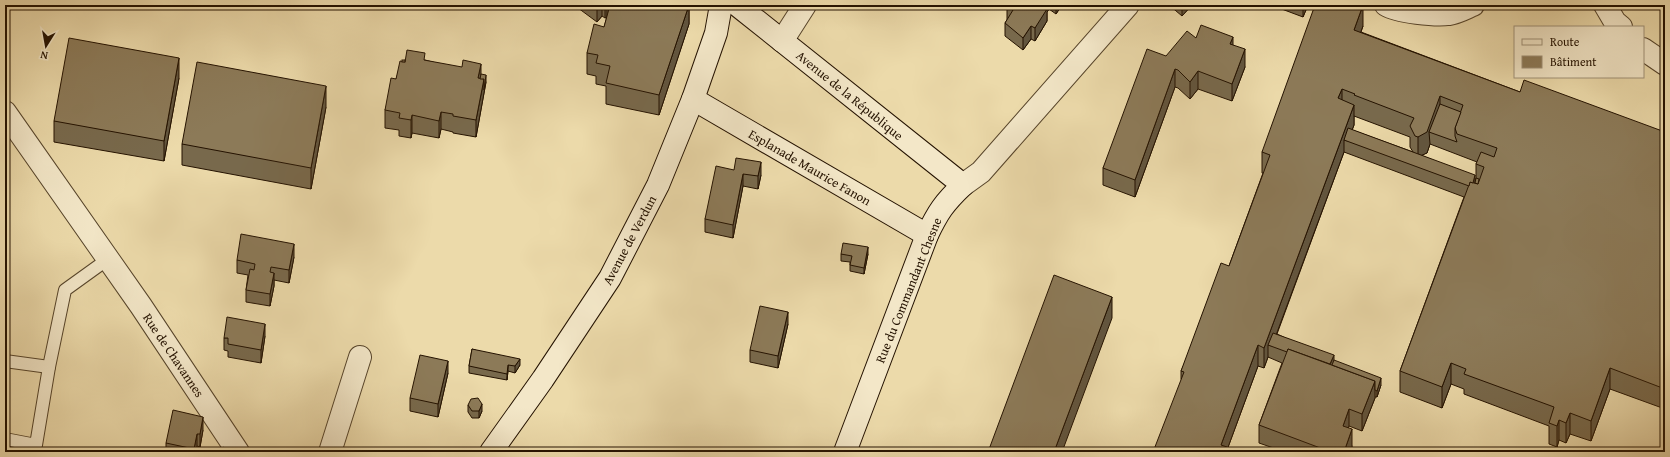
<svg xmlns="http://www.w3.org/2000/svg" width="1670" height="457" viewBox="0 0 1670 457" font-family="'Gentium Book Plus',serif">
  <style>
    .lines { fill: none; stroke-linecap: round; stroke-linejoin: round }
    .lane-casing { stroke: #56442a; stroke-width: 14 }
    .street-casing { stroke: #56442a; stroke-width: 24 }
    .secondary-casing { stroke: #241200; stroke-width: 24 }
    .lane { stroke: #f3e7c8; stroke-width: 12 }
    .street { stroke: #f3e7c8; stroke-width: 22 }
    .secondary { stroke: #f3e7c8; stroke-width: 22 }
    .wall { fill: #78694c; stroke: #241200; fill-rule: evenodd }
    .shaded-wall { fill: #62553e; stroke: #241200 }
    .building { fill: #8c7a58; stroke: #241200 }
    .labels { text-anchor: middle; stroke-width: 3.5; stroke-linejoin: round; paint-order: stroke }
    .street-label { font-size: 13px; fill: #241200; stroke: #f3e7c8 }
  </style>
  <rect width="100%" height="100%" fill="#ecdaaa"/>
  <filter id="stains"><feTurbulence type="fractalNoise" baseFrequency=".005" numOctaves="4"/><feColorMatrix values="0 0 0 0 .2 0 0 0 0 .09 0 0 0 0 .02 0 0 0 .5 -.17"/></filter>
  <radialGradient id="worn" r=".72"><stop offset=".6" stop-color="#630" stop-opacity="0"/><stop offset="1" stop-color="#630" stop-opacity=".3"/></radialGradient>
  <g class="lines">
    <g class="lane-casing">
      <g id="lane">
        <path d="M5,361l44,6"/>
        <path d="M5,439l31,6 13,-78 16,-77 43,-31"/>
      </g>
    </g>
    <g class="street-casing">
      <g id="street">
        <path d="M1386,5c11,7 50,11 63,9 8,-1 17,-6 24,-9"/>
        <path d="M1605,5l10,17 6,5"/>
        <path d="M782,41l23,-36"/>
        <path d="M1643,49l22,15"/>
        <path d="M5,112l136,194 97,146"/>
        <path d="M963,185l18,-13 147,-167"/>
        <path d="M330,452l30,-95"/>
      </g>
    </g>
    <g class="secondary-casing">
      <g id="secondary">
        <path d="M737,5l226,180c-19,18 -25,27 -36,50l-82,217"/>
        <path d="M693,99l234,136"/>
        <path d="M491,452l52,-73 67,-101 48,-93 35,-86 23,-66 5,-28"/>
      </g>
    </g>
    <use href="#lane" class="lane"/>
    <use href="#street" class="street"/>
    <use href="#secondary" class="secondary"/>
  </g>
  <g class="wall">
    <path d="M574,5h115v19l-30,91 -53,-11v-18l-10,-2v-8l-9,-2v-21l17,-26 3,-10 -2,1 -3,-2 -5,6z"/>
    <path d="M1008,5h54l-6,9 -7,-5 -2,3v9l-12,20 -4,-2 -8,11 -18,-14v-13l2,-3v-13z"/>
    <path d="M1169,5h23l-10,11z"/>
    <path d="M1271,5h37l-5,12z"/>
    <path d="M1363,26l-2,6 159,60 145,40v277l-55,-20 -19,52 -21,-7 -4,9 -7,-3 -2,7 -8,-3v-18l-85,-32v-5l-13,-5 -9,24 -42,-16v-21l64,-174 -120,-45 -67,182 57,27 47,24 -4,12h-2v1l-13,33 -13,-5 -1,2 4,19 -2,5h-65l-26,-9v-18l23,-62 -14,-6 -4,11 -6,-2 -31,84v2l-46,-73v-8l48,-105 34,-93h-1v-21zM1354,116l56,21v10l3,5 -61,-22 2,-5zM1430,144l47,18 -1,2v14l-1,3 -54,-26 6,-2z"/>
    <path d="M1233,45l12,22 -13,34 -34,-12 -8,10 -12,-11 -3,-1 -40,110 -32,-12v-17l63,-112z"/>
    <path d="M405,60h20l56,15 5,7 -10,55 -23,-4v-1l-12,-3 -2,9 -27,-5 -1,5 -12,-2v-6l-14,-2v-18l11,-31 6,-17z"/>
    <path d="M179,78l-15,83 -110,-19v-21z"/>
    <path d="M326,107l-15,82 -129,-24v-21z"/>
    <path d="M734,170l27,5 -3,14 -15,-3 -10,52 -28,-6v-13z"/>
    <path d="M841,254h27l-4,20 -14,-3v-9l-9,-1z"/>
    <path d="M294,257l-5,26 -15,-3v6l-4,20 -24,-4v-12l2,-15 -11,-2v-13z"/>
    <path d="M788,324l-10,44 -28,-6v-12z"/>
    <path d="M265,336l-4,27 -33,-6v-6l-4,-1v-12z"/>
    <path d="M472,349l48,16 -5,8 -7,-2 -1,9 -38,-7v-7z"/>
    <path d="M448,373l-10,44 -28,-6v-13z"/>
    <path d="M468,405l14,6 -3,7h-7l-4,-6z"/>
    <path d="M203,430l-3,17 -3,-1 -1,6h-30v-9z"/>
  </g>
  <g class="shaded-wall">
    <path d="M597,5h5v11l-5,6z"/>
    <path d="M605,5h2v12l-2,1z"/>
    <path d="M689,5v19l-30,91v-20z"/>
    <path d="M1044,5h5v4l-2,3v9l-12,20v-13z"/>
    <path d="M1056,5h6l-6,9z"/>
    <path d="M1182,5h10l-10,11z"/>
    <path d="M1303,5h5l-5,12z"/>
    <path d="M1363,5v21l-9,24v-20z"/>
    <path d="M1031,26v13l-8,11v-12z"/>
    <path d="M1233,37v17l-3,-10z"/>
    <path d="M1245,49v18l-13,34v-17z"/>
    <path d="M179,58v20l-15,83v-20z"/>
    <path d="M481,64v17l-3,-3z"/>
    <path d="M1175,69v18l-40,110v-17z"/>
    <path d="M1198,71v18l-8,10v-17z"/>
    <path d="M486,75v7l-10,55v-17l8,-41z"/>
    <path d="M326,86v21l-15,82v-21z"/>
    <path d="M1342,89v21l-4,-12z"/>
    <path d="M1440,96v20l-11,16 1,12 -3,9 -9,4v-20z"/>
    <path d="M1354,105v20l-6,16 -4,-1v12l-72,194 -4,-1v12l-4,11v-20z"/>
    <path d="M441,112v17l-2,9v-17z"/>
    <path d="M412,115v18l-1,5v-18z"/>
    <path d="M761,162v13l-3,14v-13z"/>
    <path d="M743,174v12l-10,52v-13z"/>
    <path d="M1475,175v13l-4,-1z"/>
    <path d="M294,244v13l-5,26v-13z"/>
    <path d="M868,247v7l-4,20v-6z"/>
    <path d="M274,273v13l-4,20v-12z"/>
    <path d="M1112,297v21l-50,134h-8z"/>
    <path d="M788,312v12l-10,44v-12z"/>
    <path d="M265,324v12l-4,27v-13z"/>
    <path d="M1258,345v21l-31,84v2h-6v-7z"/>
    <path d="M1334,355v12h-5z"/>
    <path d="M520,359v6l-5,8v-7z"/>
    <path d="M448,361v12l-10,44v-13z"/>
    <path d="M1451,363v21l-9,24v-21z"/>
    <path d="M508,365v6l-1,9v-6z"/>
    <path d="M1610,368v21l-19,52v-20z"/>
    <path d="M1381,378v7l-4,12v-6z"/>
    <path d="M1375,381v17l-13,33v-17z"/>
    <path d="M482,404v7l-3,7v-7z"/>
    <path d="M1349,409v17l-6,17v-17z"/>
    <path d="M1570,413v21l-4,9v-20z"/>
    <path d="M203,417v13l-3,17v-13z"/>
    <path d="M1559,420v20l-2,7v-21z"/>
    <path d="M1352,429v18l-2,5h-6z"/>
    <path d="M197,434v12l-1,6h-2v-3z"/>
  </g>
  <g class="building">
    <path d="M610,5h79l-30,90 -53,-12 4,-17 -14,-3 2,-8 -11,-2 7,-29 10,3z"/>
    <path d="M1008,5h36l-1,1 4,3 -12,19 -4,-2 -8,12 -18,-15 8,-13 -6,-3z"/>
    <path d="M1315,5h48l-9,25 166,62 4,-12 141,52v257l-55,-21 -19,53 -21,-8 -4,10 -7,-3 -2,6 -8,-3 5,-16 -90,-33 2,-5 -15,-6 -9,24 -42,-16 70,-189 8,2 6,-17 -8,-3 5,-12 13,5 3,-9 -40,-14 -2,-6 8,-23 -23,-9 -13,36 -9,5 -3,-1 -5,-10 4,-8 -60,-23 1,-1 -13,-5 -4,9 16,7 -90,243 -6,-3 -37,100 6,2 -2,5h-72l31,-80 -3,-1 40,-108 8,3 41,-111 -8,-3z"/>
    <path d="M1201,25l32,12 -3,7 15,5 -13,35 -34,-13 -8,11 -12,-12 -3,-1 -40,111 -32,-12 44,-119 19,7 21,-25 9,7z"/>
    <path d="M69,38l110,20 -15,83 -110,-20z"/>
    <path d="M407,50l18,3 -1,7 38,7 1,-7 18,4 -3,14 6,1 -8,41 -23,-4v-2l-12,-2 -2,9 -27,-6 -1,5 -12,-2 1,-5 -15,-3 6,-32 5,1 4,-18 5,1z"/>
    <rect x="402" y="60" width="3" height="2"/>
    <path d="M197,62l129,24 -15,82 -129,-24z"/>
    <path d="M481,74l5,1 -2,15v-11h-4z"/>
    <path d="M1440,104l21,8 -6,16v8l2,6 -28,-10z"/>
    <path d="M1348,128l127,47 -2,8 -3,-1 -1,4 -125,-46z"/>
    <path d="M736,158l25,4 -3,14 -15,-2 -10,51 -28,-6 11,-53 18,4z"/>
    <path d="M1476,178l3,1 -1,5 -3,-1z"/>
    <path d="M241,234l53,10 -5,26 -18,-3 -1,5 4,1 -4,21 -24,-4 4,-21 4,1 1,-6 -18,-4z"/>
    <path d="M843,243l25,4 -4,21 -14,-3 2,-9 -11,-2z"/>
    <path d="M1054,275l58,22 -58,155h-66z"/>
    <path d="M760,306l28,6 -10,44 -28,-6z"/>
    <path d="M227,317l38,7 -4,26 -33,-6v-6h-4z"/>
    <path d="M1273,333l61,22 -4,9 -42,-15 -1,3 -19,-7z"/>
    <path d="M472,349l48,10 -5,7 -7,-1 -1,9 -38,-8z"/>
    <path d="M1288,349l87,32 -13,33 -13,-5 -6,17 9,3 -8,23h-13l-72,-27z"/>
    <path d="M420,355l28,6 -10,43 -28,-6z"/>
    <path d="M1334,360l47,18 -4,13 -2,-1v-9l-43,-16z"/>
    <path d="M478,398l4,6 -3,7h-7l-4,-6 3,-6z"/>
    <path d="M173,410l30,7 -3,17h-3l-3,15 -28,-6z"/>
    <path d="M224,447l4,5h-11z"/>
  </g>
  <g class="labels">
    <g class="street-label">
      <text transform="translate(850 95) rotate(39)" y="5">Avenue de la République</text>
      <text transform="translate(810 167) rotate(30)" y="5">Esplanade Maurice Fanon</text>
      <text transform="translate(629 240) rotate(-62)" y="5">Avenue de Verdun</text>
      <text transform="translate(908 290) rotate(-68)" y="5">Rue du Commandant Chesne</text>
      <text transform="translate(174 355) rotate(56)" y="5">Rue de Chavannes</text>
    </g>
  </g>
  <rect width="1670" height="457" fill="none" stroke="#ecdaaa" stroke-width="20"/>
  <rect x="6" y="6" width="1658" height="445" fill="none" stroke="#241200" stroke-width="2"/>
  <rect x="10" y="10" width="1650" height="437" fill="none" stroke="#241200"/>
  <rect x="1514" y="26" width="130" height="52" fill="#f3e7c8" stroke="#a09278"/>
  <rect x="1522" y="39" width="20" height="6" fill="#f3e7c8" stroke="#a09278"/>
  <text x="1550" y="46" font-size="12" fill="#241200">Route</text>
  <rect x="1522" y="56" width="20" height="12" fill="#8c7a58" stroke="#a09278"/>
  <text x="1550" y="66" font-size="12" fill="#241200">Bâtiment</text>
  <g transform="translate(46 46) rotate(191)" stroke="#f3e7c8" stroke-width="3" paint-order="stroke">
  <path d="M0-3L7 15L0 10L-7 15Z" fill="#241200"/>
  <text y="-6" font-size="11" font-weight="bold" text-anchor="middle" fill="#241200">N</text>
  </g>
  <rect width="100%" height="100%" filter="url(#stains)"/>
  <rect width="100%" height="100%" fill="url(#worn)"/>
</svg>
